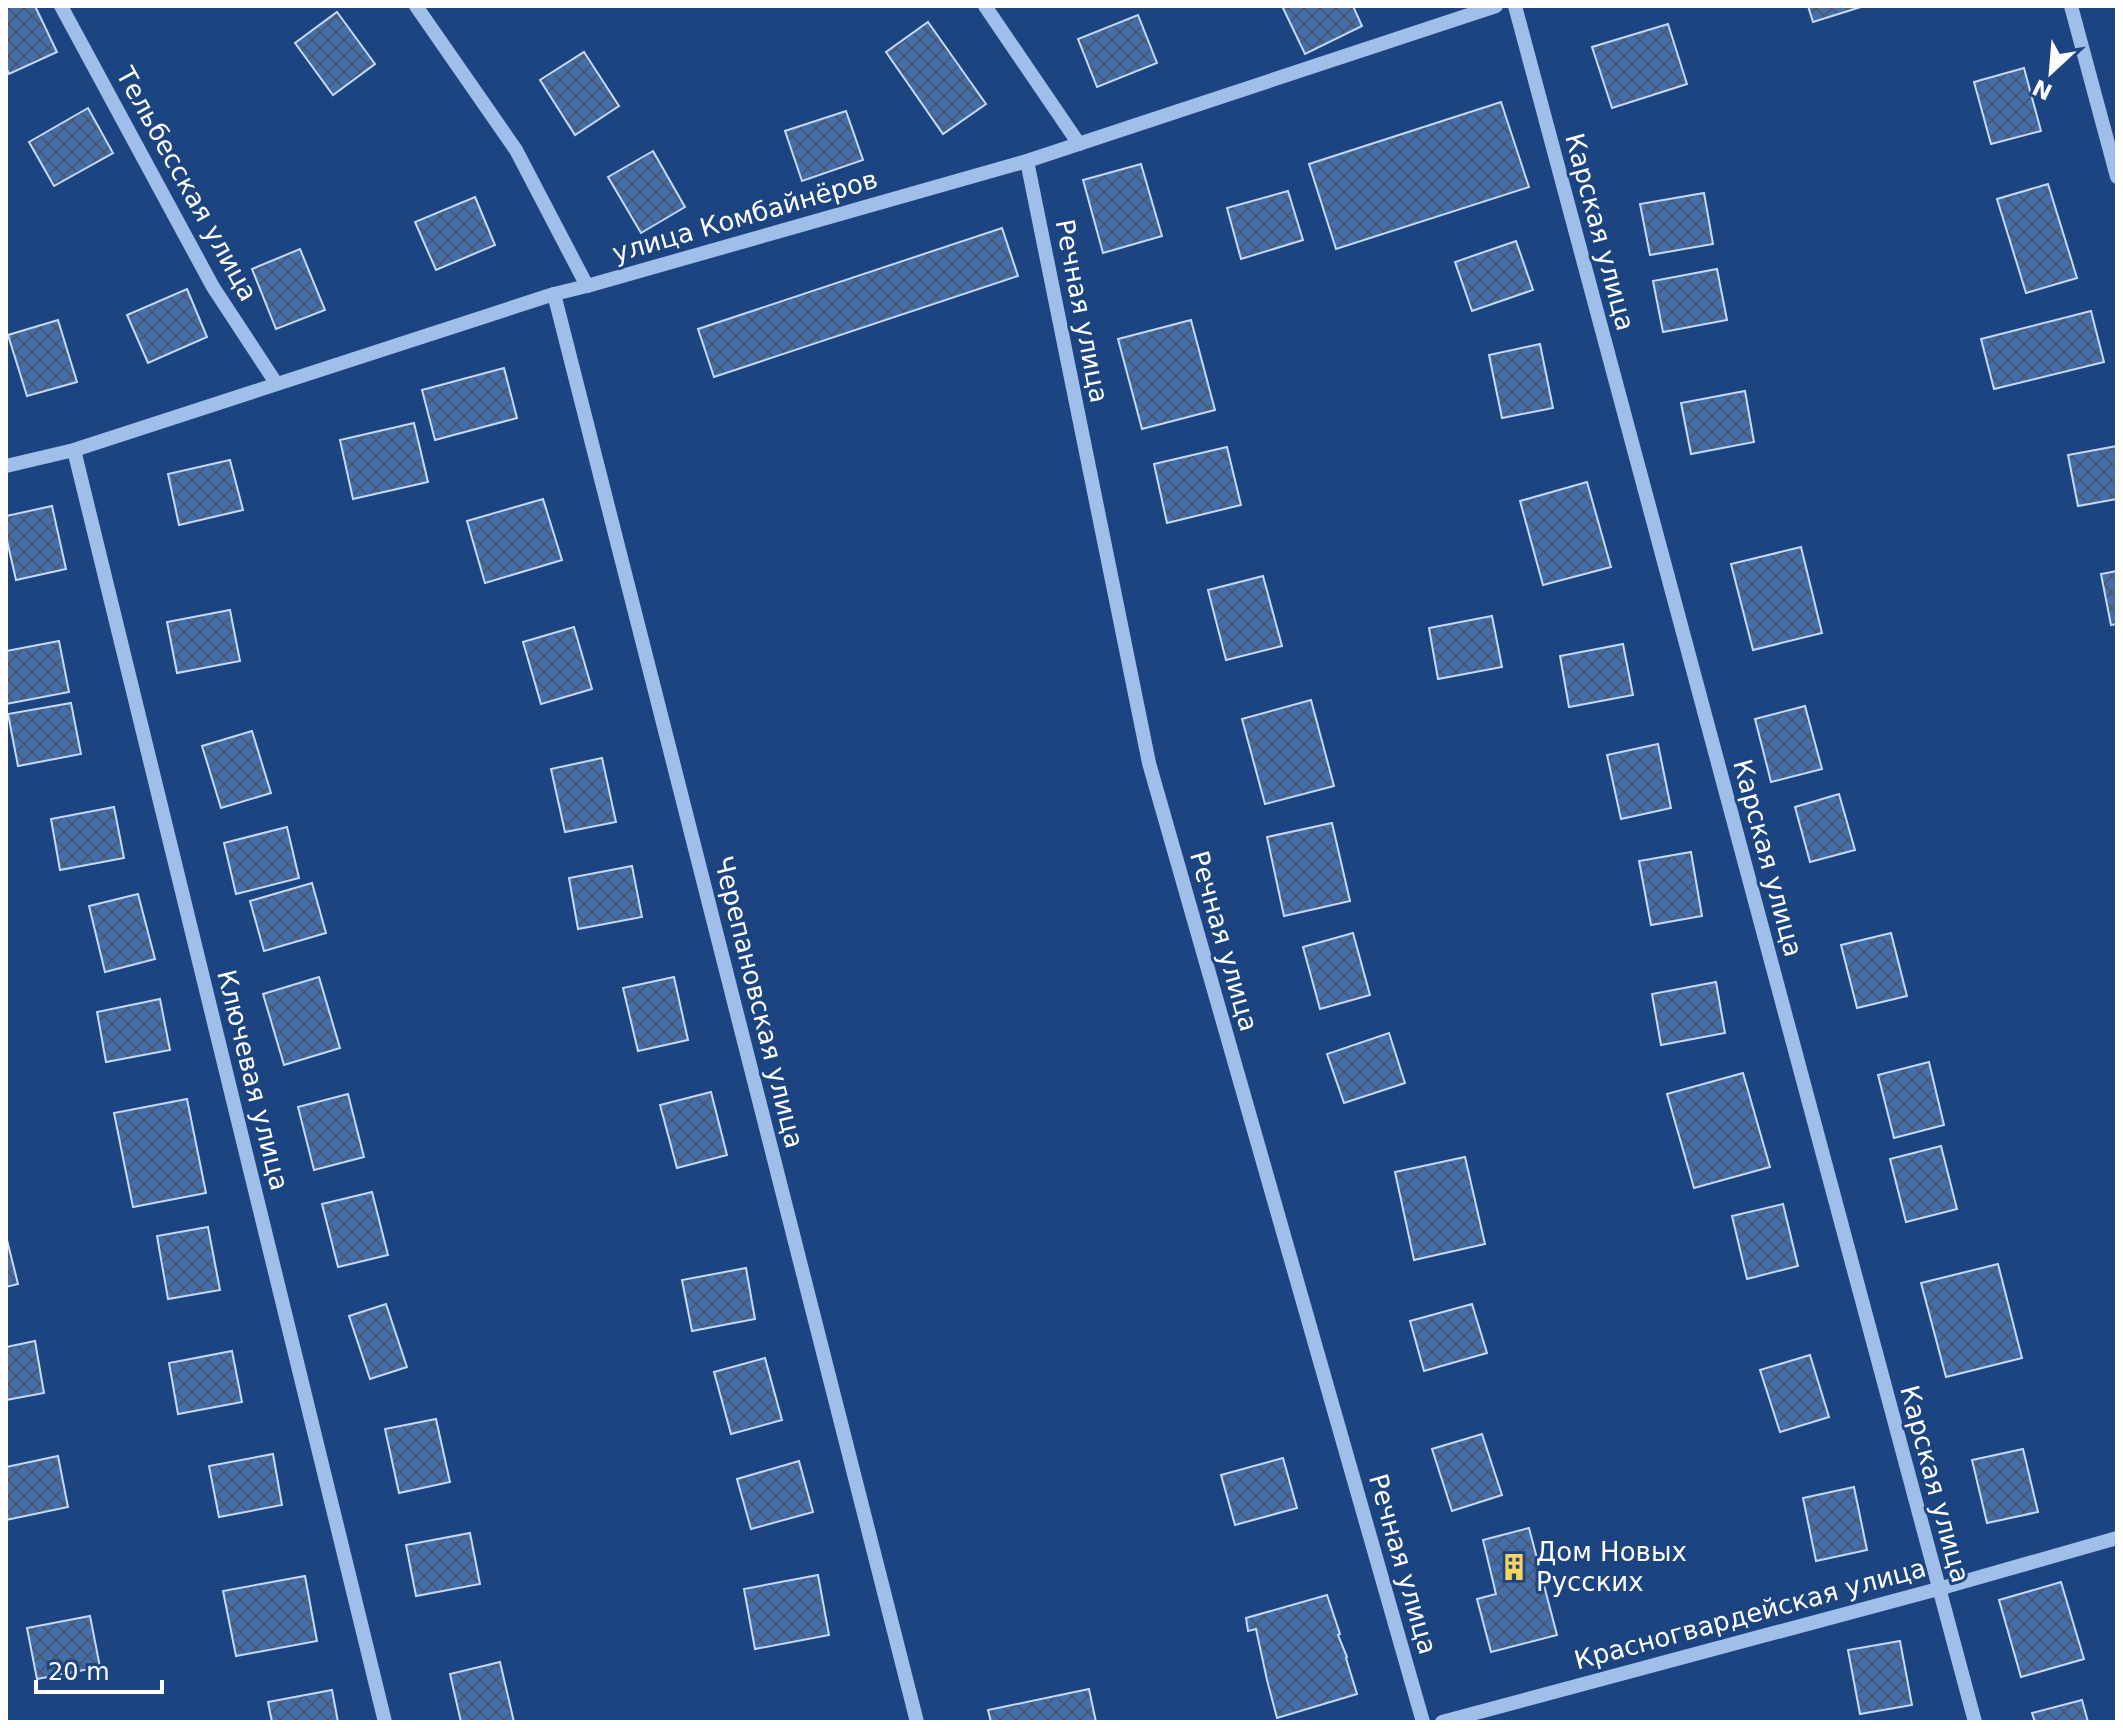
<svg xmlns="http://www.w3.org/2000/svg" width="2123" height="1728" viewBox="0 0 2123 1728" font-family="'DejaVu Sans',sans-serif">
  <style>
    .building { fill: url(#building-cross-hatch); stroke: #c4d9f7; stroke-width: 2 }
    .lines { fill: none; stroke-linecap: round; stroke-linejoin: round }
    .minor { stroke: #a0beea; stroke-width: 14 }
    .labels { text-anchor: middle; stroke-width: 6; stroke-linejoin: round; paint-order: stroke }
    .street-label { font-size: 26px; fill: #fff; stroke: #1c4481 }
    .poi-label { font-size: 26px; fill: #fff; stroke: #1c4481; text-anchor: start }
  </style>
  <defs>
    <pattern id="building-cross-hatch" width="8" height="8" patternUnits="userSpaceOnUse" patternTransform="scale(2)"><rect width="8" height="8" fill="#446eab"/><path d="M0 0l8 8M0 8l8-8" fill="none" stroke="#495a72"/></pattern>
  </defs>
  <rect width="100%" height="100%" fill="#1c4481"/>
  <g class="building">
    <path d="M6,6h29l22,46 -48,22 -3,-7z"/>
    <path d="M1282,6h71l9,20 -57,28z"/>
    <path d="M1808,6h56l-51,16z"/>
    <path d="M337,12l38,52 -42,31 -38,-52z"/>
    <path d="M1138,15l19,48 -60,24 -19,-48z"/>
    <path d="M928,22l58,82 -43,30 -57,-82z"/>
    <path d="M1668,24l19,60 -75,24 -20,-61z"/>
    <path d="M584,52l35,54 -44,29 -35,-55z"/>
    <path d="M2024,68l17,63 -50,13 -17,-62z"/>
    <path d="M1501,102l28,85 -193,62 -27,-85z"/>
    <path d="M88,108l25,45 -59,33 -25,-44z"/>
    <path d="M846,111l17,49 -61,21 -17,-50z"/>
    <path d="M653,151l32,56 -44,26 -33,-56z"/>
    <path d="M1141,164l21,72 -59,17 -20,-73z"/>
    <path d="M2048,184l29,94 -51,15 -29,-94z"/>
    <path d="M1288,191l15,49 -62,19 -14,-51z"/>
    <path d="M1704,193l9,51 -63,11 -10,-51z"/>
    <path d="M475,197l20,48 -59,25 -21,-48z"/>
    <path d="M1002,228l16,48 -304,101 -16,-48z"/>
    <path d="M1516,241l17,49 -61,21 -17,-49z"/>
    <path d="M300,249l25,61 -49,19 -24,-60z"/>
    <path d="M1717,269l10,51 -64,12 -10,-51z"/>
    <path d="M187,289l20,48 -59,26 -21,-48z"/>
    <path d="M2091,311l13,51 -110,27 -13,-50z"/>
    <path d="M58,320l19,62 -50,14 -19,-61z"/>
    <path d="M1191,320l24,90 -73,19 -24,-90z"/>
    <path d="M1540,344l13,64 -51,10 -13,-63z"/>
    <path d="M504,368l13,50 -82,22 -13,-50z"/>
    <path d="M1745,391l9,51 -63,12 -10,-51z"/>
    <path d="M414,423l14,59 -75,17 -13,-59z"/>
    <path d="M2117,446v53l-39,7 -10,-51z"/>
    <path d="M1227,447l14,58 -74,18 -13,-59z"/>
    <path d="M230,460l13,50 -64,15 -11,-51z"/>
    <path d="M1587,482l24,85 -68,18 -23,-84z"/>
    <path d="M543,499l19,61 -77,23 -18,-62z"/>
    <path d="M52,506l14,63 -50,11 -10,-44v-20z"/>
    <path d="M1801,547l21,86 -69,17 -22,-86z"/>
    <path d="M2117,571v53l-6,1 -10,-51z"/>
    <path d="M1263,576l19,70 -56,14 -18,-70z"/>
    <path d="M230,610l10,51 -63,12 -10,-51z"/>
    <path d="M1492,616l10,51 -64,12 -9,-51z"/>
    <path d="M574,627l18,62 -51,15 -18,-62z"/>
    <path d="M59,641l10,51 -63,12v-53z"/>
    <path d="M1623,644l10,51 -64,12 -9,-51z"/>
    <path d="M1311,700l23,86 -69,18 -23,-85z"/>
    <path d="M71,703l10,51 -63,12 -10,-52z"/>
    <path d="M1805,706l17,63 -51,13 -16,-63z"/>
    <path d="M252,731l19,62 -50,15 -19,-62z"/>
    <path d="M1658,744l13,64 -50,11 -14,-64z"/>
    <path d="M602,758l14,64 -51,10 -14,-63z"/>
    <path d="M1839,794l16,56 -45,12 -15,-55z"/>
    <path d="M114,807l10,51 -64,12 -9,-51z"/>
    <path d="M1332,823l18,78 -66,15 -17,-79z"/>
    <path d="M287,827l12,51 -63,16 -12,-51z"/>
    <path d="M1691,852l11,64 -51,9 -12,-64z"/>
    <path d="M632,866l10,51 -64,12 -9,-51z"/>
    <path d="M312,883l14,50 -62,18 -14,-50z"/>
    <path d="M138,894l17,65 -50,13 -16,-66z"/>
    <path d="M1353,933l17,62 -50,14 -17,-62z"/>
    <path d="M1891,933l16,63 -50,12 -16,-63z"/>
    <path d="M319,977l21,71 -56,17 -21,-71z"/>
    <path d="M674,977l14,63 -50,11 -15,-63z"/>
    <path d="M1716,982l9,51 -64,12 -9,-51z"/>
    <path d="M160,999l10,51 -64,12 -9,-50z"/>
    <path d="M1389,1033l16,50 -61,20 -17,-49z"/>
    <path d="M1929,1062l15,63 -50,13 -16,-63z"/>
    <path d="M1743,1073l27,94 -76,21 -27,-94z"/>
    <path d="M711,1092l16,63 -50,13 -17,-63z"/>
    <path d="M348,1094l16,63 -50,13 -16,-63z"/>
    <path d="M187,1099l19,94 -73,14 -19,-94z"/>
    <path d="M1941,1146l16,63 -51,13 -16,-63z"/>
    <path d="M1465,1157l20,87 -71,16 -19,-88z"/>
    <path d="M372,1192l16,63 -50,12 -16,-63z"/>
    <path d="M1783,1204l15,62 -51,13 -15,-63z"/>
    <path d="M208,1227l12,63 -52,9 -11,-63z"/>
    <path d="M6,1236l12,48 -12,3z"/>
    <path d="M1998,1264l24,94 -76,19 -25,-94z"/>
    <path d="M746,1268l9,51 -63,12 -10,-51z"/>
    <path d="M386,1304l21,63 -37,12 -21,-63z"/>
    <path d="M1472,1304l15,49 -63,18 -14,-50z"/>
    <path d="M35,1341l9,52 -38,7v-53z"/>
    <path d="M232,1351l10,51 -64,12 -9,-51z"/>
    <path d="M1810,1355l19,62 -49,15 -20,-62z"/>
    <path d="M765,1358l17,62 -51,14 -17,-62z"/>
    <path d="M436,1419l14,63 -51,11 -14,-64z"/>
    <path d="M1482,1434l20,61 -50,16 -20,-62z"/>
    <path d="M2023,1449l15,63 -51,11 -15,-63z"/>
    <path d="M273,1454l9,51 -63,12 -10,-51z"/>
    <path d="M58,1456l10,51 -62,13v-53z"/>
    <path d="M1283,1458l14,50 -62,17 -14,-50z"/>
    <path d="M799,1461l14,51 -62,17 -14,-50z"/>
    <path d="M1854,1487l13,63 -51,11 -13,-63z"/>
    <path d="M1529,1528l28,107 -66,17 -14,-53 19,-5 -13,-54z"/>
    <path d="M470,1533l10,51 -64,12 -10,-51z"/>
    <path d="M818,1575l11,60 -74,14 -11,-60z"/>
    <path d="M305,1576l12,65 -81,15 -13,-65z"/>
    <path d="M2061,1582l23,77 -63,18 -22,-77z"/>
    <path d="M1327,1595l13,39 -2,1 9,22 -1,1 11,36 -80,24 -10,-38 -11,-51 -8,2 -2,-13z"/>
    <path d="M90,1616l10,51 -63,12 -10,-51z"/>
    <path d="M1900,1641l12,64 -52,9 -12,-64z"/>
    <path d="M500,1662l14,60h-53l-11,-48z"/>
    <path d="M1089,1689l7,33h-105l-3,-12z"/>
    <path d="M332,1690l6,32h-66l-4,-20z"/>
    <path d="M2082,1700l6,22h-53l-3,-9z"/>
  </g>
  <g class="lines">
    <g class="minor">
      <path d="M61,6l152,281 63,96"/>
      <path d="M416,6l100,144 71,136"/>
      <path d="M985,6l94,138"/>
      <path d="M1515,6l460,1716"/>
      <path d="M2071,6l46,171"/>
      <path d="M1027,161l122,602 274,959"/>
      <path d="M554,294l363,1428"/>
      <path d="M74,450l311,1272"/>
      <path d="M6,466l68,-16 480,-156 33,-8 440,-125 469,-155"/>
      <path d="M1442,1722l496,-133 179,-51"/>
    </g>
  </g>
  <defs>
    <g id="building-bare" transform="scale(2.16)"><path d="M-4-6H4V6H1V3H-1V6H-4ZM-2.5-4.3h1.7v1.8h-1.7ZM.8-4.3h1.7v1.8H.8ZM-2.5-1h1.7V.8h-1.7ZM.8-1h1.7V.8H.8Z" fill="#fad35d" stroke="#1c4481" stroke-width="2.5" paint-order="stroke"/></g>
  </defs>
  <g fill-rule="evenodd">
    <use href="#building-bare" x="1514" y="1567"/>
  </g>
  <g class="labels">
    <g class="street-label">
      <text transform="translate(187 184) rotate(61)" y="9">Тельбесская улица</text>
      <text transform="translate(745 216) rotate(-16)" y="9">улица Комбайнёров</text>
      <text transform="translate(1600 232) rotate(75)" y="9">Карская улица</text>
      <text transform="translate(1082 311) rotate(79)" y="9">Речная улица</text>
      <text transform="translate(1768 858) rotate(75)" y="9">Карская улица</text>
      <text transform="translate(1224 941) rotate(74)" y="9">Речная улица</text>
      <text transform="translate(759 1002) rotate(76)" y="9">Черепановская улица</text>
      <text transform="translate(253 1080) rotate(76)" y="9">Ключевая улица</text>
      <text transform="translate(1935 1484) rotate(75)" y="9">Карская улица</text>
      <text transform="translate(1403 1564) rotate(74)" y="9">Речная улица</text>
      <text transform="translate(1750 1614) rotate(-15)" y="9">Красногвардейская улица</text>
    </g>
    <g class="poi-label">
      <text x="1536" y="1561">Дом Новых<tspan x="1536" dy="30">Русских</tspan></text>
    </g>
  </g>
  <rect width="2123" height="1728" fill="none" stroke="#ffffff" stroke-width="16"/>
  <g transform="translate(2051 72) rotate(206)" stroke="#1c4481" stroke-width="6" paint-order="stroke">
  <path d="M0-6L14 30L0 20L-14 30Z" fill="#ffffff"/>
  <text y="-12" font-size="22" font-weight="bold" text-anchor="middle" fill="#ffffff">N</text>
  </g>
  <path d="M36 1680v12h126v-12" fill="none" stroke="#ffffff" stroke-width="4"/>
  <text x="48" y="1680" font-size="24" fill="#ffffff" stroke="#1c4481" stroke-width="6" paint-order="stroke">20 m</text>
</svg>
